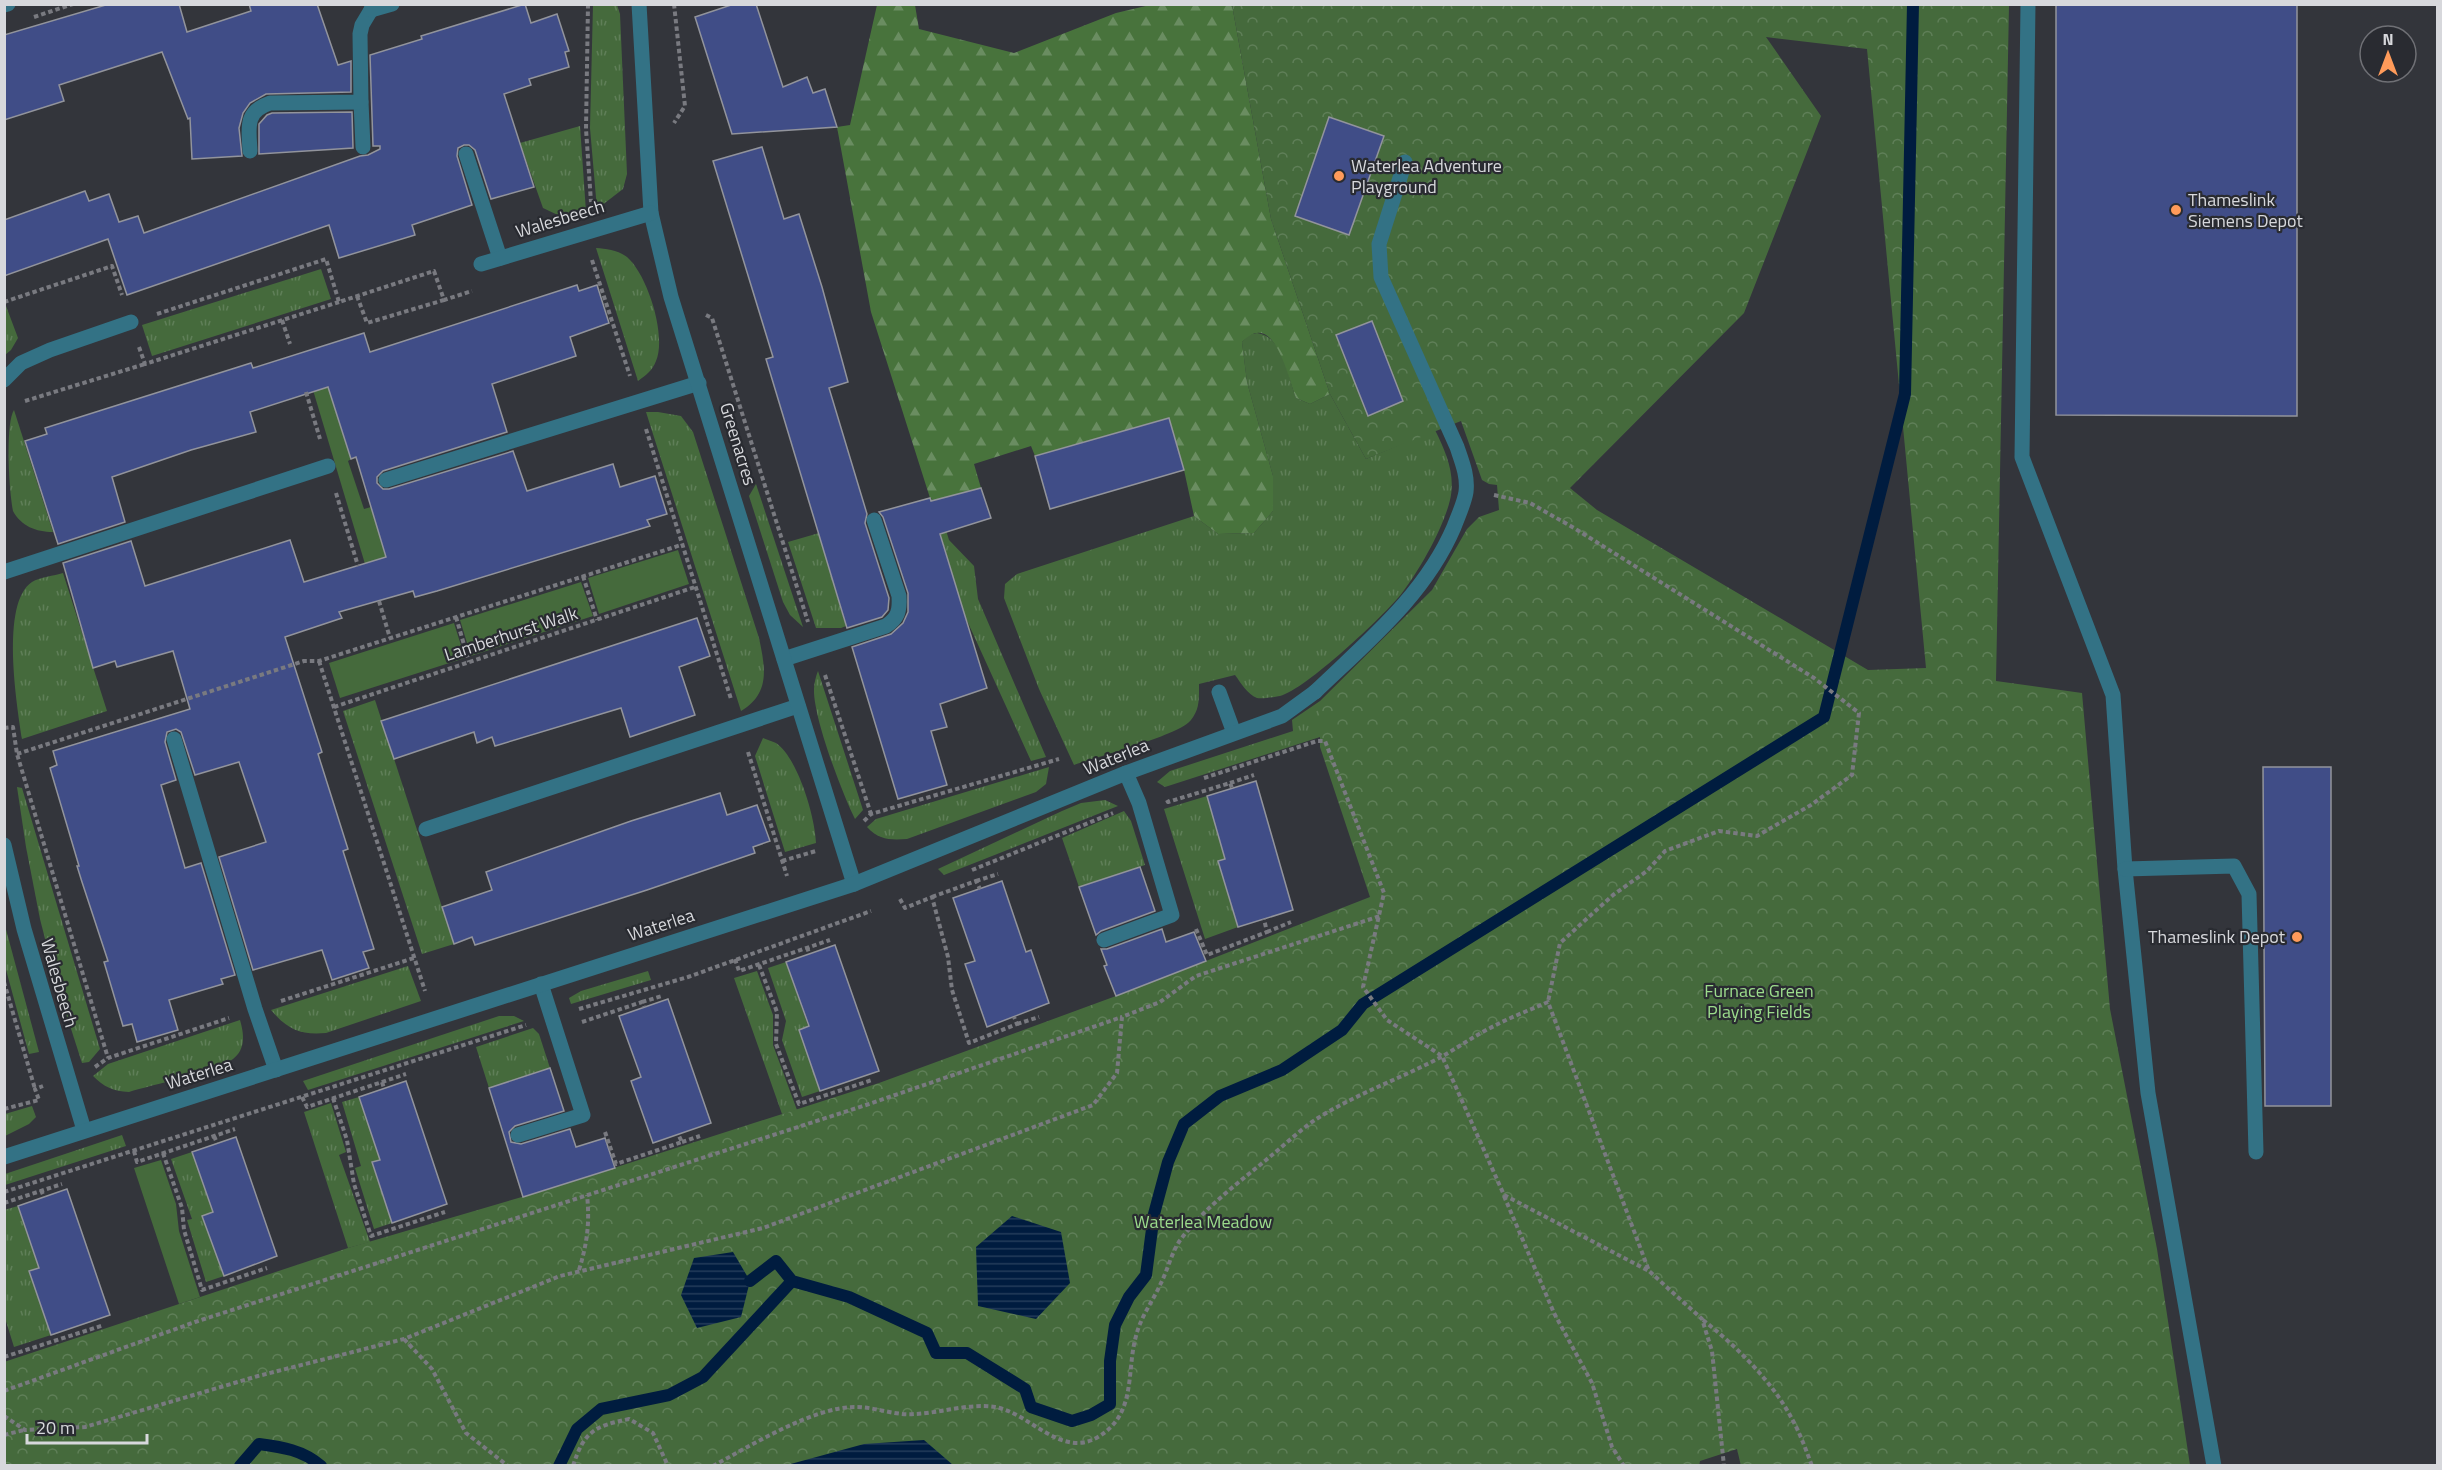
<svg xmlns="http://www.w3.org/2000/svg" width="2442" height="1470" viewBox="0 0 2442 1470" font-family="'Titillium Web',sans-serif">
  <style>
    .grass { fill: url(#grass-tufts) }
    .forest { fill: url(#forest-firs) }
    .park { fill: url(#park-crowns); fill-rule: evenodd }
    .garden { fill: #456a3c }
    .water { fill: url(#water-rules) }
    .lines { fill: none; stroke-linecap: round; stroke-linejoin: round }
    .stream { stroke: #001c3f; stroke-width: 12 }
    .building { fill: #404d87; stroke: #92949c; stroke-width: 1.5 }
    .path { stroke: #797a80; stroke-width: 4; stroke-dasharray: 4.5 3; stroke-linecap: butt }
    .lane { stroke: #337285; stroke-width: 15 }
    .street { stroke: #337285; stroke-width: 15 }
    .poi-dot { fill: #ff9b5a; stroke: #292b31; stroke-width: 2 }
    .labels { text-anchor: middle; stroke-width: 4.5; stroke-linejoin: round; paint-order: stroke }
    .poi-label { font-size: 18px; fill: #d7d8dc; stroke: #292b31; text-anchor: start }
    .street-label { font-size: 18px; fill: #d7d8dc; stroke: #292b31 }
    .park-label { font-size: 18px; fill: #9cdc8c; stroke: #292b31 }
  </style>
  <defs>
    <pattern id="grass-tufts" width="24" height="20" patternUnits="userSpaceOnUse" patternTransform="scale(1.5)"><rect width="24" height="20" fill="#456a3c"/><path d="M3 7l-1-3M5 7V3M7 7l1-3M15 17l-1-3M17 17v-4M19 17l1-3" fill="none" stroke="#5f7f58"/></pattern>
    <pattern id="forest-firs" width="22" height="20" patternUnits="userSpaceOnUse" patternTransform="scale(1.5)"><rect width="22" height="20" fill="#48733c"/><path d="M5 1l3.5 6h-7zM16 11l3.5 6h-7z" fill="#6a8d61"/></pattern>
    <pattern id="park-crowns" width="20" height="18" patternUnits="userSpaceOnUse" patternTransform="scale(1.5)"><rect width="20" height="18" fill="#456a3c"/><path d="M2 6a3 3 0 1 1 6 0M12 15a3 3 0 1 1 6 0" fill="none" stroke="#5f7f58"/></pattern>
    <pattern id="water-rules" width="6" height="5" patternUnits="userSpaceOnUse" patternTransform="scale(1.5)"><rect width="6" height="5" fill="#001c3f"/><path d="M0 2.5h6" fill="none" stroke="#243c5a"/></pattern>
  </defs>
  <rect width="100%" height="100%" fill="#33353b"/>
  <g class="grass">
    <path d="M593,5h24l3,9 7,160 -4,15 -26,20 -7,-81z"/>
    <path d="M580,126l6,86 -24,5 -19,-9 -23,-65z"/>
    <path d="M596,248c10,1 22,2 31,9 20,17 40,78 29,104 -4,10 -10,14 -18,20z"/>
    <path d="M321,269l10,30 -179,57 -10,-31z"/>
    <path d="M6,306l12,32 -7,12 -6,5 -1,-48z"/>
    <path d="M1257,333c26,3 31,44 39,65l14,6 20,-10 36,65 69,-29c11,22 21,45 15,70 -7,29 -30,69 -48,93 -17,22 -97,97 -122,103 -5,1 -18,3 -23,2 -10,-4 -16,-15 -22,-23l-36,9c0,14 1,25 -8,36 -11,15 -95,37 -117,45l-35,-76 -35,-91 1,-14 12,-10 177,-58 24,18 36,-1 19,-22v-35l-26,-94 -5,-40 6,-7z"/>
    <path d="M14,410l39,122c-17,0 -32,-6 -40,-21 -4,-18 -8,-87 1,-101z"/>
    <path d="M646,412h12l23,4 12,16 66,206c6,29 12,55 -18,73z"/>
    <path d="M756,484l47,143 -13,-12 -7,-13 -34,-106z"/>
    <path d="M930,498l7,3 12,39 25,26 4,33 68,158 -15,4 -67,-147z"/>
    <path d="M819,533l25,87 28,-4 -31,12h-25l-28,-86z"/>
    <path d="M63,573l44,138 -85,28c-5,-34 -22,-136 10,-157 8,-5 22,-6 31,-9z"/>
    <path d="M818,671l45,139 -8,9c-13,-26 -42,-102 -41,-130 0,-6 2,-13 4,-18z"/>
    <path d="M375,700l79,244 -32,10 -79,-243z"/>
    <path d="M1320,701v36l-155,50 -8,-5 13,-11 123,-40 -1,-11z"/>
    <path d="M763,738c4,2 9,3 13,5 22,15 39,74 40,100l-31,9 -30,-96z"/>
    <path d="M1049,767l-3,17 -10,8 -129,47c-17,1 -28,1 -40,-12l9,-8z"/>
    <path d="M17,787l5,1 78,261 -11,13 -7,1 -26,-81 -16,-63 -14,-72z"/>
    <path d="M1207,796l18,63 -7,2 20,66 -33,12 -41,-130z"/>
    <path d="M1105,800l13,6 -174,69 -6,-6 124,-58 19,-8z"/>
    <path d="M1124,811l7,10 14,44 -66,22 -17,-49z"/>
    <path d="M4,922l35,130 -10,2 -24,-88z"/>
    <path d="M786,962l22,64 -9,4 21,61 -18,6 -20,-57 4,-19 -18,-53z"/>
    <path d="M408,966l13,35 -95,32c-26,2 -38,-3 -55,-23z"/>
    <path d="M648,971l3,9 -80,24 -2,-6 12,-7z"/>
    <path d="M757,971l16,44v30l24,65 -15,4 -48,-136z"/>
    <path d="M499,1016h15l10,5 -216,69 -5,-9z"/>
    <path d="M240,1020c4,14 6,29 -7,39 -16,12 -82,26 -104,33 -16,-1 -25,-5 -36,-16l15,-12z"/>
    <path d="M533,1028l6,6 11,34 -61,20 -13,-41z"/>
    <path d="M359,1097l21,63 -8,3 20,60 -18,6 -19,-61 6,-2 -19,-64z"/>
    <path d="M331,1103l15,49 -7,3 31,87 -22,6 -44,-136z"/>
    <path d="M32,1106l4,11 -7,7 -24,12v-22z"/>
    <path d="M122,1135l4,11 -121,39v-11z"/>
    <path d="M192,1152l21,60 -10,4 21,60 -18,6 -19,-62 5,-1 -21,-60z"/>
    <path d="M18,1206l21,62 -9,3 21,64 -37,12 -9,-29 -1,-108z"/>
  </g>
  <path class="forest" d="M877,5h38l4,24 95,24 102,-40 34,-8h82l39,214 59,175 -20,10 -14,-6c-8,-21 -22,-90 -54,-56l5,40 26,94v35l-19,22 -36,1 -24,-18 -10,-46 -16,-52 -133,38 -4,-10 -57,18 7,24 -44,13 -7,-3 -59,-186 -34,-185 13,-2z"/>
  <path class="park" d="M1232,5h777l-13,676 86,12 28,316 47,240 33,216 -449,1 -4,-17 -37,12 -1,5h-1694l-1,-104 344,-114 191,-56 340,-109 237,-87 254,-99 -50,-150v-46l112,-111 35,-61 12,-12 20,-7 -2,-25 -8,-1 -7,-4 -21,-59 -95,38 -36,-65 -59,-175zM1766,37l101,12 59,619 -58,2 -271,-160 -27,-22 174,-175 77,-197z"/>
  <g class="garden">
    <path d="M329,385l22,74 -3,2 16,48 7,-2 15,51 -21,6 -52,-174z"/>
    <path d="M678,550l11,34 -90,30 -11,-36z"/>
    <path d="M581,582l12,34 -122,40 -11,-36z"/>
    <path d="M454,623l11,35 -125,40 -11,-35z"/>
    <path d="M161,1160l15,44 3,27 21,66 -21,7 -45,-136z"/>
  </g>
  <g class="water">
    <path d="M1012,1216l49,16 9,51 -34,36 -58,-13 -2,-59z"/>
    <path d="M733,1252l17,29 -9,36 -44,11 -16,-33 13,-37z"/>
    <path d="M924,1440l29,25h-166l77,-21z"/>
  </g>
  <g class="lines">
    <g class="stream">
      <path d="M750,1281l26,-20 16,20 57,16 78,36 9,20h31l58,36 6,18 41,14 19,-6 19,-11v-43l5,-36 14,-28 17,-22 8,-61 14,-52 16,-38 36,-28 62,-26 60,-40 21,-26 461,-287 81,-323 8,-390"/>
      <path d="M240,1466l19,-22c23,3 44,6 62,22"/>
      <path d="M559,1466l18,-37 24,-20 68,-14 34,-18 89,-96"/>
    </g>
  </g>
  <g class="building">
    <path d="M109,4h70l8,28 64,-21 -2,-7h68l21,61 13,-4v31l-85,2 -16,9 -7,10 -4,15 3,28 -50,3 -2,-41 -2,1 -26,-67 -103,33 5,16 -60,19v-85z"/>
    <path d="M525,4l6,19 26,-9 12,37 -4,1 4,15 -40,12 2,6 -27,9 30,93 -43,12 -16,-49 -6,-5h-5l-6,3 -1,8 15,49 -60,20 3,10 -76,23 -10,-33 -202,70 -19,-56 -104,37v-56l81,-29 4,10 20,-7 10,28 19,-6 6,17 216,-77 8,-1 12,-6v-3h-7l-3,-91 52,-16 -1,-3z"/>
    <path d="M734,4h22l27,83 24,-10 6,16 12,-4 12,38 -105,7 -37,-117z"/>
    <path d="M2056,4h241v412l-241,-1z"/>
    <path d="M352,112l1,36 -94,6v-30l8,-9 5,-2z"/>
    <path d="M1329,117l55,19 -35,99 -54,-19z"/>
    <path d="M762,147l22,72 15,-5 23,73 26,95 -19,6 38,126 -2,9 24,75 -1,12 -6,7 -35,11 -81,-269 7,-2 -60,-196z"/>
    <path d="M577,285l2,6 18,-6 12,38 -39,14 6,19 -84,28 15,48 -124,39 -6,6v6l6,6h6l124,-38 14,40 86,-27 7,23 35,-11 12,38 -20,6 3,6 -213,65 -22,6 -2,-6 -74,21 3,6 -57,19 37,115 -4,2 30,95 -5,2 31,98 -11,3 6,16 -37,12 -10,-30 -69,20 -34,-113 47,-15 -27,-80 -44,13 -14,-43 -5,-3 -9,3 -2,10 11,38 -15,5 24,83 16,-5 34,112 -14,4 2,5 -54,16 9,30 -41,12 -5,-18 -9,2 -19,-64 4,-1 -26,-79 -5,-16h2l-29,-98 7,-3 -4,-14 137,-42 -17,-58 -56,16 -2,-6 -22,7 -30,-105 68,-22 14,45 145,-46 14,42 82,-25 -30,-100 -5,2 -23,-72 -78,25 6,20 -65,18 -79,27 13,45 -67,22 -33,-103 22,-7 -2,-6 206,-65 2,5 111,-35 6,19z"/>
    <path d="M1372,321l31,80 -35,15 -32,-81z"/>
    <path d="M1169,418l15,52 -134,39 -15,-53z"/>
    <path d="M981,488l10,30 -51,16 47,154 -47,16 7,23 -16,4 16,54 -49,14 -46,-152 39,-13 12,-11 5,-11v-19l-25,-76 -4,-5 51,-14 1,3z"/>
    <path d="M697,618l13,38 -31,11 16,48 -65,22 -9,-29 -126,38 -3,-9 -15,6 -3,-11 -80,27 -13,-38z"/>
    <path d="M2263,767h68v339h-66z"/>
    <path d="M1256,781l37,129 -55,17 -20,-66 7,-2 -18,-63z"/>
    <path d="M720,793l7,22 30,-10 13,36 -17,6 2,6 -108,37 -172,55 -3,-8 -18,7 -12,-37 50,-17 -6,-18 145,-51z"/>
    <path d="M1140,867l15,44 -54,20 -5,4 -17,-48z"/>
    <path d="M1002,881l24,71 5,-2 18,53 -62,24 -22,-63 10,-3 -22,-63z"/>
    <path d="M1162,929l4,13 28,-10 12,29 -90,35 -12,-30 3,-1 -6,-16h6z"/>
    <path d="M835,945l44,126 -59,20 -21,-61 10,-4 -23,-64z"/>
    <path d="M668,999l43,124 -58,20 -22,-62 10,-4 -22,-61z"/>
    <path d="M550,1068l14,43 -49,15 -6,6 2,10 10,2 49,-15 6,18 29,-9 10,30 -92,29 -34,-109z"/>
    <path d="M406,1081l41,123 -55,19 -20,-61 8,-2 -21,-63z"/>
    <path d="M236,1137l41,119 -53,20 -22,-60 11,-4 -21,-60z"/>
    <path d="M67,1189l43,126 -59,20 -22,-64 10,-3 -21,-62z"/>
  </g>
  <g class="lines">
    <g class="path">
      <path d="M588,4l-2,125 5,73"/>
      <path d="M674,4l11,102 -11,17"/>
      <path d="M34,17l39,-13"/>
      <path d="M592,260l38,116"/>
      <path d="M357,296l10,27 77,-23"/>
      <path d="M4,302l108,-36 10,29"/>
      <path d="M157,314l169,-55 13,43 95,-31 10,29 28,-9"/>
      <path d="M706,315l6,3 96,304"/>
      <path d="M282,320l8,24"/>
      <path d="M139,347l6,17 194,-62"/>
      <path d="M306,392l14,47"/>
      <path d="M25,401l120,-37"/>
      <path d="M646,429l85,270"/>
      <path d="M336,493l22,73"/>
      <path d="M1494,495l36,8 44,25 240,150 45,35 -7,62 -41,30 -54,31 -38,-5 -54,20 -18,20 -34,24 -53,48 -12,59"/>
      <path d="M583,576l14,44"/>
      <path d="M379,601l11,37"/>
      <path d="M456,617l13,45"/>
      <path d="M319,661l106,330"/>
      <path d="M825,675l46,139"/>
      <path d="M334,707l361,-120"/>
      <path d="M4,728l9,-1 4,27 91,304"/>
      <path d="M748,752l39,124"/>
      <path d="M17,754l287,-93h15l362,-116"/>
      <path d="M1204,778l113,-37h8l59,152 -21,94 24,33 55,36 62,139 145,76"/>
      <path d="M1230,783l24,-8"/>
      <path d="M1167,800l1,2 62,-19 2,5"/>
      <path d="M864,821l7,-7 188,-55"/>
      <path d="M782,861l34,-10"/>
      <path d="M972,870l141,-57"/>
      <path d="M976,881l22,-7"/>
      <path d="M932,897l44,-16 4,8"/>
      <path d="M900,899l5,9 27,-11 16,60 4,33 17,53 48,-19 -3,-7"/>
      <path d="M1196,929l11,26 60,-23 -3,-13"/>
      <path d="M1267,932l24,-10"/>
      <path d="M807,947l2,6"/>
      <path d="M735,959l4,12 91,-31"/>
      <path d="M759,965l18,47 -1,32 23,60 73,-24"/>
      <path d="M4,982l31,107"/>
      <path d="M281,1001l133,-43"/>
      <path d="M642,1002l20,-6"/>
      <path d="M579,1009l109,-32 183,-66"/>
      <path d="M582,1022l60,-20 2,5"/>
      <path d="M1017,1024l22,-7"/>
      <path d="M95,1067l13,-9 121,-40"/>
      <path d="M382,1082l2,6"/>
      <path d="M302,1097l5,10 99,-33"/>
      <path d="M333,1098l14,42 7,44 17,52 74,-24"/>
      <path d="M4,1109l35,-9 -4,-11 8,-3"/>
      <path d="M605,1132l11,32 66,-22 -4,-8"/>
      <path d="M214,1136l3,7"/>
      <path d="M682,1142l18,-6"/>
      <path d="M134,1151l3,11 98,-33"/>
      <path d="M163,1153l19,55 2,22 18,60 65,-22"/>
      <path d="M41,1190l3,7"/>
      <path d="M4,1192l522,-167"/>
      <path d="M1504,1196l50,117 38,70 20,64 12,19"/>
      <path d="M4,1203l58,-19"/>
      <path d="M579,1270c8,-26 11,-47 8,-75"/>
      <path d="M1703,1320c32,25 70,62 89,99 8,14 14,31 20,47"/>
      <path d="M404,1339l28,30 34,64 42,33"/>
      <path d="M4,1357l100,-32"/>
      <path d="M4,1391l191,-69 671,-217 256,-88"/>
      <path d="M4,1416l21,14 60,-3 173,-51 146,-37 156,-63 203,-48 330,-123 24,-32 5,-56 38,-15 36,-26 184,-60"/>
      <path d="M4,1435l20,-5"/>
      <path d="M573,1466c11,-35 22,-40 56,-47l24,14 15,33"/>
      <path d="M713,1466c37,-20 102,-60 143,-59 20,0 39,9 59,7 26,-1 54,-11 80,-7 35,6 66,52 103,30 39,-23 28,-65 38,-101 5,-20 17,-35 25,-53 7,-14 11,-32 20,-44 25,-33 60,-58 91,-84 15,-12 30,-27 46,-37 40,-25 84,-40 125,-62 17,-10 33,-21 51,-30 17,-9 36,-16 54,-24l101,269 53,48 10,32 12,115"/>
    </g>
    <g class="lane">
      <path d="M2028,4l-6,453 91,238 12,174 23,224 66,373"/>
      <path d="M361,102l2,45"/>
      <path d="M250,151c-1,-23 -6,-39 20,-48l91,-1 -1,-68 2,-9 9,-15"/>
      <path d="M466,154l34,104"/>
      <path d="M386,480l313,-97"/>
      <path d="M4,572l324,-106"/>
      <path d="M784,659l102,-33c12,-8 14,-15 13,-30l-25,-76"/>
      <path d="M1315,692c52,-50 110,-97 139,-165 4,-11 10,-23 12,-35 2,-16 -4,-30 -9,-45l-76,-170 -2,-33 26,-82"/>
      <path d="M174,739l81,270 21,61"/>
      <path d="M426,829l372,-123"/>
      <path d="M2125,869l109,-3 15,28 7,258"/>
      <path d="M1104,940l68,-25 -33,-112 -13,-30"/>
      <path d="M518,1135l65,-20 -42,-131"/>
    </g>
    <g class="street">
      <path d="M639,4l12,209 20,84 183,587"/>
      <path d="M4,5l4,-1"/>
      <path d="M371,10l21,-6"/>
      <path d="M481,264l170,-51"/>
      <path d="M4,380l17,-17 29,-13 81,-28"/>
      <path d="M1219,692l15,41"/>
      <path d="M4,845l20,84 60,201"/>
      <path d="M4,1157l850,-273 272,-111 156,-57 33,-24"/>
    </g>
  </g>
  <g class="poi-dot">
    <circle cx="1339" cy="176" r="6"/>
    <circle cx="2176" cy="210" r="6"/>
    <circle cx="2297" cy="937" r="6"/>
  </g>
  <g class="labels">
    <g class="poi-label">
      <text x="1351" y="172">Waterlea Adventure<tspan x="1351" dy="21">Playground</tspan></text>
      <text x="2188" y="206">Thameslink<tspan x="2188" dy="21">Siemens Depot</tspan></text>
      <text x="2285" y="943" text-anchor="end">Thameslink Depot</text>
    </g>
    <g class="street-label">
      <text transform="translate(560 219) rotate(-17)" y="6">Walesbeech</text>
      <text transform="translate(738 444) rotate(73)" y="6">Greenacres</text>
      <text transform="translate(511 634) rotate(-18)" y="6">Lamberhurst Walk</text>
      <text transform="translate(1116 757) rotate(-22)" y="6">Waterlea</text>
      <text transform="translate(661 925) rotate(-18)" y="6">Waterlea</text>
      <text transform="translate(59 983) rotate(74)" y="6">Walesbeech</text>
      <text transform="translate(199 1074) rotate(-17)" y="6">Waterlea</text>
    </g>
    <g class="park-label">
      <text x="1759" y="997">Furnace Green<tspan x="1759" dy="21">Playing Fields</tspan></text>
      <text x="1203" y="1228">Waterlea Meadow</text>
    </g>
  </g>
  <rect width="2442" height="1470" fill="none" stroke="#d7d8dc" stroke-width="12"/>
  <g transform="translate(2388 54)"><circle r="28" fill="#292b31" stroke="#6f7075" stroke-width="1.5"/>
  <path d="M0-4.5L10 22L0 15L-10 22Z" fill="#ff9b5a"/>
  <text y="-9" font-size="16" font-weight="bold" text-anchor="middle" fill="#d7d8dc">N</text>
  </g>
  <path d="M27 1434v9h120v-9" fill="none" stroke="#d7d8dc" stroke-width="3"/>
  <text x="36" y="1434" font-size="18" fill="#d7d8dc" stroke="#292b31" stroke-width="4.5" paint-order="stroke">20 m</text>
</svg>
